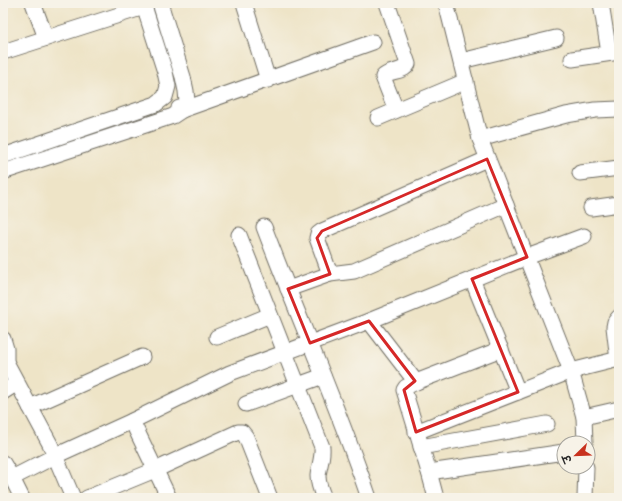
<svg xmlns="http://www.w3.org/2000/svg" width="622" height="501" viewBox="0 0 622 501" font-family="'Architects Daughter','Playpen Sans Deva',sans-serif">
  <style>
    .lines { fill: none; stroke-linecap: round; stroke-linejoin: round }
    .minor-casing { stroke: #6f6c62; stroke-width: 17 }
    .minor { stroke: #fff; stroke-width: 15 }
    .marked { fill: none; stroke: #d62828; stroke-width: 3; stroke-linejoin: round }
  </style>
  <rect width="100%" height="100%" fill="#f7f3e8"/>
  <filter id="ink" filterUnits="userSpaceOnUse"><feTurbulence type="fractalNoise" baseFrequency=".025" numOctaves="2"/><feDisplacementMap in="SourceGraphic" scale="8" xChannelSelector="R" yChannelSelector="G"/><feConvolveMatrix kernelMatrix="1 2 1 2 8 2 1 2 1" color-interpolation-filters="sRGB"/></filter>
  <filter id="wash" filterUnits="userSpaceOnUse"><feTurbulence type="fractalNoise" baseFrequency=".012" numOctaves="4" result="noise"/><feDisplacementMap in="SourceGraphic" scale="16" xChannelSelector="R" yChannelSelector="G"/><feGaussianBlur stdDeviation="0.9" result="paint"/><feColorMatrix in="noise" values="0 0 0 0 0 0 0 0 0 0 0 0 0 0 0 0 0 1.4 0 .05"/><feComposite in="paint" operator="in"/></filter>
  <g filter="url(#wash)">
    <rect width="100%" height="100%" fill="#eee4c7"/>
  </g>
  <g filter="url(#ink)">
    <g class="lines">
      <g class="minor-casing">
        <g id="minor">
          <path d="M33,3l13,35"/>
          <path d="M244,3l24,77"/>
          <path d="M387,3l21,61c-5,9 -19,6 -25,13l13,33"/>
          <path d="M446,3l34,136 91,232 13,46 1,26"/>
          <path d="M601,3l8,50"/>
          <path d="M3,52l141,-45"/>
          <path d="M572,59l47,-7"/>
          <path d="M461,61l95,-23"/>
          <path d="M179,108l3,2 191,-68"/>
          <path d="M378,118l88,-37"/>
          <path d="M480,139l86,-24 29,-5 24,-1"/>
          <path d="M3,156l153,-52 9,-7 3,-11 -3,-14 -22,-69"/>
          <path d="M3,172l170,-56 9,-6 5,-8 -1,-11 -3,-14 -23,-74"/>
          <path d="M580,173l39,-5"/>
          <path d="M591,208l28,-4"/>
          <path d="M264,227c34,90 74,179 105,271"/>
          <path d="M239,235l83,212c1,11 -3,19 -4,29 0,8 3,15 6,22"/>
          <path d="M330,274l-13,-36 1,-4 4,-3 165,-72"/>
          <path d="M472,279l46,113"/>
          <path d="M288,289l42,-15 24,-3 152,-66"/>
          <path d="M369,321l47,61"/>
          <path d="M217,337l53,-22"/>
          <path d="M3,339l3,10v13"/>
          <path d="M3,359l3,3 44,82 23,54"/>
          <path d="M618,360l-4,-33 1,-5 4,-5"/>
          <path d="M3,392l14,-9"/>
          <path d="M246,404l77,-28"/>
          <path d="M30,407l112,-50"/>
          <path d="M584,417l35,-8"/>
          <path d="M132,421l37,77"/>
          <path d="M416,432l155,-61 48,-12"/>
          <path d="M421,447l126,-23"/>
          <path d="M3,463l9,15 43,-22 77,-35 98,-48 139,-52 158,-64 57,-21"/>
          <path d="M429,472l135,-20"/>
          <path d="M12,478l10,20"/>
          <path d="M87,498l68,-28 83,-38h4l4,5 24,61"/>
          <path d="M436,498l-7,-26 -25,-82 2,-3 10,-5 85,-33"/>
          <path d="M585,498l1,-31"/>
        </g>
      </g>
      <use href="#minor" class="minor"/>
    </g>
  </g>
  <path class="marked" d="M487,159l40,98 -55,22 46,113 -102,40 -12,-42 11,-9 -46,-60 -59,22 -22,-54 42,-15 -13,-36 5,-7z"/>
  <rect width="622" height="501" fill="none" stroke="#f7f3e8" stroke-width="16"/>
  <g transform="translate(576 455) rotate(247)"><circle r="19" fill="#f7f3e8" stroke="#a5a39c"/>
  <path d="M0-3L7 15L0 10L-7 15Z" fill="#c8321e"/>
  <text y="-6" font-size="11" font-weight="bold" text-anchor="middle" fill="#2b2b2b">उ</text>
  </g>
</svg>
